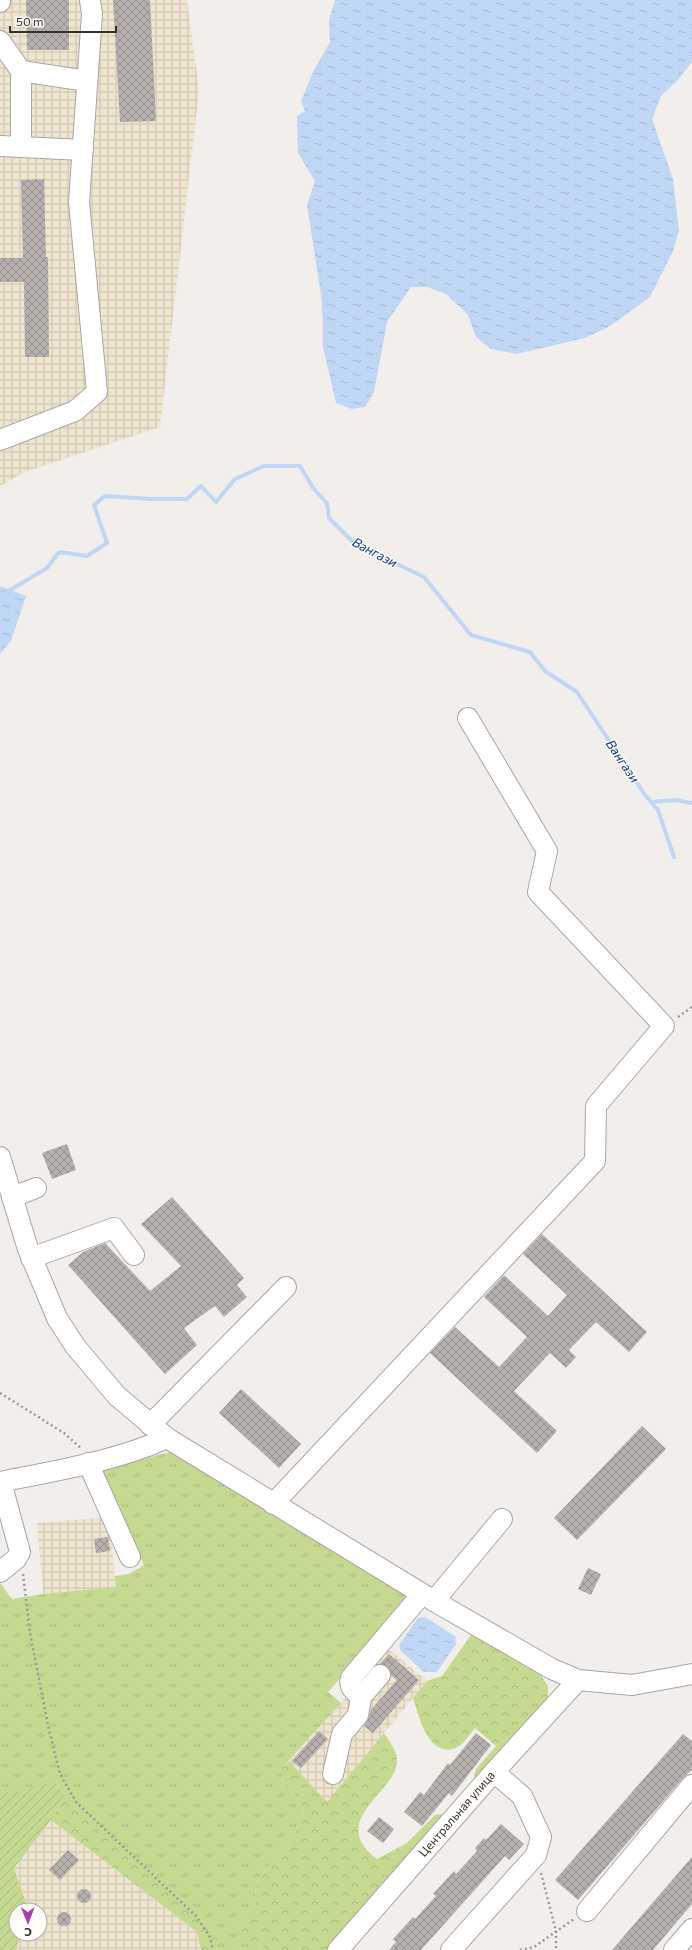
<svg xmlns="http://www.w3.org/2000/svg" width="692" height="1950" viewBox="0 0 692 1950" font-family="Commissioner,sans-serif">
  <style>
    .industrial { fill: url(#industrial-grid) }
    .grass { fill: url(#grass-tufts) }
    .forest { fill: url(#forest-crowns) }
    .garden { fill: url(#garden-furrows) }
    .water { fill: url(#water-ripples) }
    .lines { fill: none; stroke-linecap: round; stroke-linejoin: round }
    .stream { stroke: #c0d6f5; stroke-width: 4 }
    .building { fill: url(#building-cross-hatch) }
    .minor-casing { stroke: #a9a6a3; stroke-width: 22 }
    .path { stroke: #9b9895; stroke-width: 2.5; stroke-dasharray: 2 3; stroke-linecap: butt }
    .minor { stroke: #fff; stroke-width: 20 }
    .labels { text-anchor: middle; stroke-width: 3; stroke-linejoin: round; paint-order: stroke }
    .street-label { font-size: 12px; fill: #32312f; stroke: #fffcf9 }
    .water-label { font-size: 13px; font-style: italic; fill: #073f80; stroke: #fffcf9 }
  </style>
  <defs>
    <pattern id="industrial-grid" width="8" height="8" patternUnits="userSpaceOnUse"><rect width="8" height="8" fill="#eee4cf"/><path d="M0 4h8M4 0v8" fill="none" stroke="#cdc4b2"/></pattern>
    <pattern id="grass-tufts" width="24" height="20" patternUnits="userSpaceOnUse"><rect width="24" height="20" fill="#c5d991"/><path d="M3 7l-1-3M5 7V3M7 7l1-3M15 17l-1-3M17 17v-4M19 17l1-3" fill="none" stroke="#aabb7d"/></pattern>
    <pattern id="forest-crowns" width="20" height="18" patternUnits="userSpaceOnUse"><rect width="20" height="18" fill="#c5d991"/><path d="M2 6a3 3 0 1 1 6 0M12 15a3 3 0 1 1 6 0" fill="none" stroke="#aabb7d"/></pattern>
    <pattern id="garden-furrows" width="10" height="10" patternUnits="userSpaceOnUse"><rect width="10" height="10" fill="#c5d991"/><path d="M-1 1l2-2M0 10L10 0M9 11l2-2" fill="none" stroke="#aabb7d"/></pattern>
    <pattern id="water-ripples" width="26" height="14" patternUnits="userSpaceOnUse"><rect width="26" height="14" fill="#c0d6f5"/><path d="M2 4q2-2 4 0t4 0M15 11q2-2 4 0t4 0" fill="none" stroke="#a5b8d2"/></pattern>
    <pattern id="building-cross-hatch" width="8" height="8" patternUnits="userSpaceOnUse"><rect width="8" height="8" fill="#b5b0ae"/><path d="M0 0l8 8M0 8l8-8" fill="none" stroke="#94908e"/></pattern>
  </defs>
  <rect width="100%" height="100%" fill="#f2eeeb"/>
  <g class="industrial">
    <path d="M0,0h187l12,91 -39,336 -135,45 -25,14z"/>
    <path d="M109,1517l7,71 -73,6 -6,-71z"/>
    <path d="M389,1649l38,32 -100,121 -38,-41z"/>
    <path d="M51,1820l146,112 4,18h-185l5,-16h19v-24h-12l-14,-42z"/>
  </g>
  <path class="grass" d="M175,1451l237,145 -84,96 13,11 -60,66 2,13 18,20 3,9 -9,23 -35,43 -4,10 -1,20 -11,9 12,27 9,7h-48l1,-14 -152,-143 -13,-9 -41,9 -12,-4v-206l12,16 31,-5 73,-7 -1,-11 14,-2 15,-9 -45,-92 4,-5z"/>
  <g class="forest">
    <path d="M471,1635l69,39 8,12v10l-6,11 -64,71 -4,-2 2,-7 20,-23 -21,-18c-5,6 -13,18 -19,20 -28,10 -37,-32 -43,-50l14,-17 15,-5z"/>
    <path d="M384,1733c5,8 13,18 13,27 1,32 -72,60 -20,99l30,-16 28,-28 7,-1 2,4 -117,132h-62l-9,-7 -13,-1 -4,-12 5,-14 11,-9 1,-20 4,-10 35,-43 9,-23 -3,-9 -18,-20 -2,-13 8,-8 38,41z"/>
    <path d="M66,1793l152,143 -1,14h-16l-4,-18 -146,-112z"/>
  </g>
  <path class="garden" d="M41,1784h12l13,9 -15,27 -37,48 14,41 -12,1v24h5l-5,16h-16v-161l12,4z"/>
  <g class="water">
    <path d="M335,0h357v62l-15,19 -16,15 -9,23 21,60 6,52 -6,20 -23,46 -40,29 -25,12 -69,16 -25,-5 -15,-12 -8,-22 -22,-21 -19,-7h-16l-24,35 -13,70 -9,15 -13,2 -16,-6 -13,-56 -1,-46 -15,-96 8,-24 -17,-28 -1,-37 8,-5 -4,-10 12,-29 17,-30 -1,-22z"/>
    <path d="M0,586l26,10 -15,45 -11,13z"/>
    <path d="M425,1617l30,19 1,8 -19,28h-13l-23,-21 -2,-6 19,-27z"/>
  </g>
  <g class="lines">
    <g class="stream">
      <path d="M0,596l47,-28 12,-16 28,4 20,-13 -13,-38 11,-9 46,3h36l14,-13 15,16 19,-23 29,-13h36l13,22 14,15 2,15 26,26 69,33 47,58 59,17 15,19 32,21 68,103 13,15 16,47"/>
      <path d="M651,802l25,-2 15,3"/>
    </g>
  </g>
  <g class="building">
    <path d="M26,0h43v50h-42z"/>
    <path d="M113,0h37l6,121 -36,1z"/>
    <path d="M44,179l2,78h2l1,100h-24l-1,-75h-24v-24h23l-2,-78z"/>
    <path d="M67,1144l9,26 -24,9 -10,-26z"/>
    <path d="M172,1197l72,81 -7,7 10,12 -23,20 -9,-11 -31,22 13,17 -32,29 -97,-109 15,-13 22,-9 45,48 31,-25 -40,-42z"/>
    <path d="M542,1234l105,98 -18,20 -33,-30 -27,28 7,7 -10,11 -16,-15 -36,38 43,40 -20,22 -107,-100 25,-26 44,40 28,-30 -43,-40 20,-22 44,41 19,-21 -44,-41z"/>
    <path d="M241,1389l60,55 -22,24 -60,-55z"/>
    <path d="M642,1426l24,23 -89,91 -23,-22z"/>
    <path d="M108,1537l2,14 -14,2 -2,-14z"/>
    <path d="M588,1568l13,6 -10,21 -13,-6z"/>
    <path d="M389,1654l30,26 -46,53 -9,-7 5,-9 1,-6 27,-31 -6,-5 -3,-8 -8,-3z"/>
    <path d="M319,1731l9,8 -27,29 -9,-7z"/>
    <path d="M476,1733l15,12 -39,51 -3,-3 -27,33 -18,-14 16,-20 4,3 24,-32 2,2z"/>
    <path d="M683,1734l9,7v29l-9,8 -105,122 -23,-20z"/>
    <path d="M379,1817l15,12 -11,14 -16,-12z"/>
    <path d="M501,1824l23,20 -15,16 -4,-4 -84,94h-32l7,-8 -3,-3 20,-22 2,2 21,-23 -3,-2 21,-23 2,3 21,-23 -2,-3 9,-10 2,2z"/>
    <path d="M68,1850l11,10 -19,20 -11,-10z"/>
    <path d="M692,1857v47l-39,46h-41z"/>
    <circle cx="84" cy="1896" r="7"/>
    <circle cx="64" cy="1919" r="7"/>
  </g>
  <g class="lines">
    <g class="minor-casing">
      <g id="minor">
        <path d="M0,2v-2"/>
        <path d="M0,41l21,30v76"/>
        <path d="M21,71l66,10"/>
        <path d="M0,146l83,4"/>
        <path d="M0,440l75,-29 22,-19 -18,-190 13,-188 -2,-14"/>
        <path d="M0,1157l28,92 29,69 18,28 42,50 50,42 267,163 118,68 26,11 54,5 60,-11"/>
        <path d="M12,1197l24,-9"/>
        <path d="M31,1258l83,-30 20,27"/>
        <path d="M150,1425l136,-138"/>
        <path d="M88,1463l42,94"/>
        <path d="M0,1482c54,-11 117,-21 167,-44"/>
        <path d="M273,1504l322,-343 1,-55 68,-80 -126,-134 9,-41 -79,-133"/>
        <path d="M0,1572l16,-13 4,-7 -19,-70"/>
        <path d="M434,1601l68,-82"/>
        <path d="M361,1697c-6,-6 -13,-9 -10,-19l71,-84"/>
        <path d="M333,1774l9,-40 16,-19 3,-18 19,-22"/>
        <path d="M587,1911l105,-126"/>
        <path d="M338,1950l156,-178 84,-92"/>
        <path d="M451,1950l85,-95 5,-18 -19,-41 -28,-24"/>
        <path d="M674,1950l18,-21"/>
      </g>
    </g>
    <g class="path">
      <path d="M678,1017l14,-10"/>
      <path d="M0,1393l64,40 18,16"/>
      <path d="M23,1574l7,59 19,97 11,44 16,28 120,114 14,21 3,13"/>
      <path d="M541,1873l15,58v19"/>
      <path d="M520,1950l14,-3 40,-28"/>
    </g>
    <use href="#minor" class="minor"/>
  </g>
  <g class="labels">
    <g class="street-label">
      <text transform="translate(457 1814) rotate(-49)" y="4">Центральная улица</text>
    </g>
    <g class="water-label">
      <text transform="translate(375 552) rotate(28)" y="5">Вангази</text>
      <text transform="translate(623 761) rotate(56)" y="5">Вангази</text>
    </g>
  </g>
  <g transform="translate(28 1922) rotate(179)"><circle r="19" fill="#fffcf9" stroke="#adaba8"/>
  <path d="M0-3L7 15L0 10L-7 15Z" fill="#a543a9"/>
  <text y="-6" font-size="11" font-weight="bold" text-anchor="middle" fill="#32312f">С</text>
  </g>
  <path d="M10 26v6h106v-6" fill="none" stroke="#32312f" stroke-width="2"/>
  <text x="16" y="26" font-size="12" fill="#32312f" stroke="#fffcf9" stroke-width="3" paint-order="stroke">50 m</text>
</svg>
